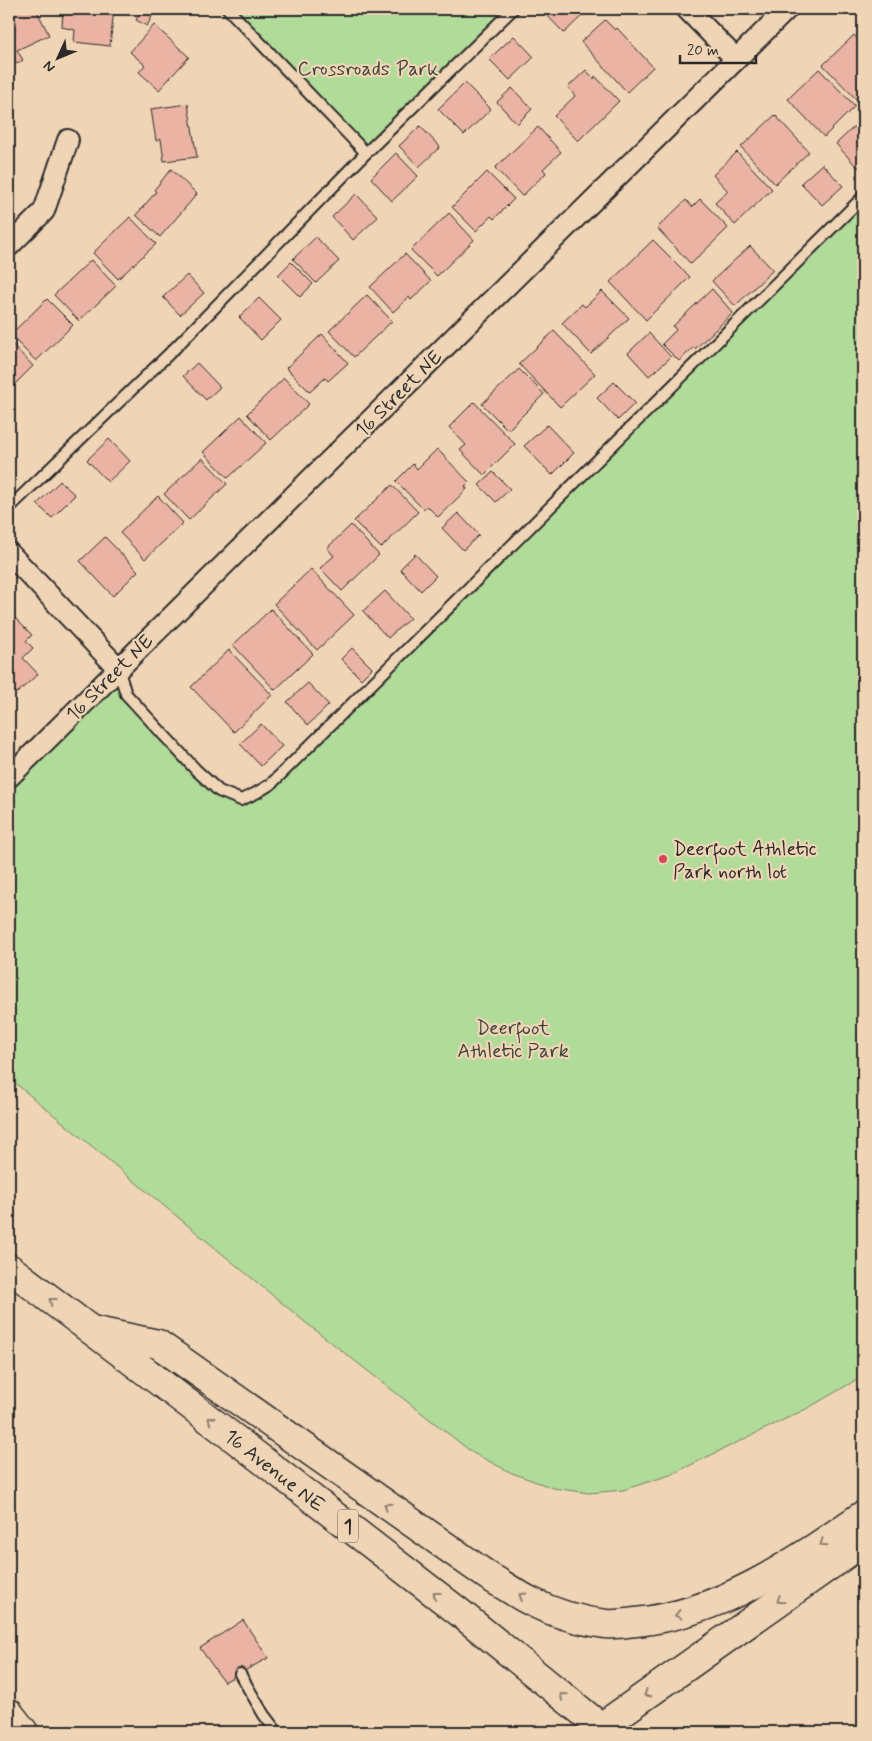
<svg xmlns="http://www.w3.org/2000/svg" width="872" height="1741" viewBox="0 0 872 1741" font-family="Mynerve,sans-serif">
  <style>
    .green { fill: #b1db99; stroke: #6e8362 }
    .building { fill: #ebb3a3; stroke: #2b2b2b }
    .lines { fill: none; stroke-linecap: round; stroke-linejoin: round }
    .service-casing { stroke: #2b2b2b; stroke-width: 14 }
    .minor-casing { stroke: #2b2b2b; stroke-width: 24 }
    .trunk-casing { stroke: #2b2b2b; stroke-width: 31 }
    .motorway-casing { stroke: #2b2b2b; stroke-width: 31 }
    .service { stroke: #efd4b6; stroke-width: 10 }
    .minor { stroke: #efd4b6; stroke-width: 20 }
    .trunk { stroke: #efd4b6; stroke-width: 28 }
    .motorway { stroke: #efd4b6; stroke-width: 28 }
    .oneway { stroke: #8d8070 }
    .poi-dot { fill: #d1495b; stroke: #efd4b6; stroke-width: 2 }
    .labels { text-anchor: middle; stroke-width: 4.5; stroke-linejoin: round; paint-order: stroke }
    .shield { fill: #efd4b6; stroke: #665e55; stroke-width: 1 }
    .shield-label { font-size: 19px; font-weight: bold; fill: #2b2b2b }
    .park-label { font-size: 20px; fill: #3f453c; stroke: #efd4b6 }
    .street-label { font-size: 20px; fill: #2b2b2b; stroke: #efd4b6 }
    .poi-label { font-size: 20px; fill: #2b2b2b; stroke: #efd4b6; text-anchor: start }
  </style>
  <rect width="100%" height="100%" fill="#efd4b6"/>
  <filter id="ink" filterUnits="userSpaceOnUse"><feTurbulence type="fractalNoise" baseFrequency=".02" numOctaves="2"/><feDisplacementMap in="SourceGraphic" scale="10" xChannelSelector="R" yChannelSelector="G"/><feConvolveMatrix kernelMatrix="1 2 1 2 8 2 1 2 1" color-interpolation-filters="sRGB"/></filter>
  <g filter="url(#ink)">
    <g class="green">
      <path d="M228,9h285l-147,144z"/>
      <path d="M863,197v1179l-55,32 -138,67 -47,15 -34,3 -36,-5 -41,-15 -39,-20 -168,-131 -296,-244v-301l109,-109 8,26 70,76 45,30 15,-7z"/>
    </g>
    <g class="building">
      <path d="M20,9h16l13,26 -32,15 6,10 -14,7v-53z"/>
      <path d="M63,9h51l-4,37 -36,-4 1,-12 -13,-3z"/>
      <path d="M142,9h14l-9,17 -11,-6z"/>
      <path d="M543,9h46l-25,24 -22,-23z"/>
      <path d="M605,20l10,10 2,-2 36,39 -26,25 -46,-50z"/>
      <path d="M154,25l35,32 -30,33 -20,-18 6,-7 -15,-13z"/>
      <path d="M854,35l9,10v53l-4,4 -36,-37z"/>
      <path d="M514,36l20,21 -24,23 -21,-21z"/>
      <path d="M819,69l36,37 -31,31 -36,-38z"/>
      <path d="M586,70l8,9 1,-3 24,25 -41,40 -24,-25 21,-20 -7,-9z"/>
      <path d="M465,83l26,26 -27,26 -26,-26z"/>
      <path d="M512,88l20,21 -15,15 -20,-22z"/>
      <path d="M188,104l9,53 -33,4 -3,-22 -5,2 -5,-32z"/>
      <path d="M775,115l34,37 -34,32 -34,-37z"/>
      <path d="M858,123l5,6v34l-5,5 -22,-24z"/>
      <path d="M420,126l20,21 -21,20 -20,-21z"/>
      <path d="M538,127l23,25 -18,17 3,4 -24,23 -27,-28z"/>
      <path d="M737,152l35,37 -37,36 -20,-22 13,-12 -15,-16z"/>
      <path d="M396,153l22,23 -26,25 -21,-23z"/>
      <path d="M822,164l21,22 -21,19 -21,-22z"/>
      <path d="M171,169l26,25 -37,43 -24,-22 20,-23 -2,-2z"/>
      <path d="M487,172l27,27 -20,20 -3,-3 -15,15 -24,-24z"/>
      <path d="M356,194l22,23 -25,23 -21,-23z"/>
      <path d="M700,199l28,29 -37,36 -34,-36 29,-28 6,7z"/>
      <path d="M449,213l25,27 -37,36 -26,-26z"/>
      <path d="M130,217l26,27 -38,35 -25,-26z"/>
      <path d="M316,237l23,24 -23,22 -23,-24z"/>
      <path d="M653,240l37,37 -44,43 -36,-38z"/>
      <path d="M750,246l23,24 -38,36 -23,-25z"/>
      <path d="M405,254l26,27 -20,19 -2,-3 -16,15 -23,-25z"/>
      <path d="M91,260l25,26 -37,35 -25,-26z"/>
      <path d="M291,262l22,22 -13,13 -22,-22z"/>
      <path d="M187,275l17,18 -24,22 -17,-18z"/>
      <path d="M712,289l21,24 -38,36 -1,-2 -15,14 -17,-17 14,-14 -3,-4z"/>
      <path d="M602,291l27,27 -38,36 -29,-31 20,-19 3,3z"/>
      <path d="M367,295l25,26 -38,36 -25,-26z"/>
      <path d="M259,298l22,22 -20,20 -22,-23z"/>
      <path d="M47,299l26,26 -37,36 -26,-26z"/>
      <path d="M554,331l41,43 -35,33 -41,-43z"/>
      <path d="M649,333l22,24 -22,19 -21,-23z"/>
      <path d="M322,334l26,29 -20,18 -3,-3 -15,14 -24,-24z"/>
      <path d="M9,341l24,25 -24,24z"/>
      <path d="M197,363l23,24 -14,13 -23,-24z"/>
      <path d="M519,369l25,25 -36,36 -26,-26z"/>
      <path d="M284,378l25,26 -38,36 -24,-26z"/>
      <path d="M614,382l21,21 -17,17 -21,-22z"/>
      <path d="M474,402l41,42 -31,31 -24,-25 6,-5 -17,-18z"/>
      <path d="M241,416l25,27 -38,35 -25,-26z"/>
      <path d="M547,425l27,28 -22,22 -28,-29z"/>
      <path d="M109,439l21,22 -22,21 -21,-22z"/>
      <path d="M437,449l32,33 -4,4 2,3 -29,28 -11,-11 -4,3 -27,-28 17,-17 4,5z"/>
      <path d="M202,458l25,26 -38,36 -25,-26z"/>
      <path d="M493,472l17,17 -14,13 -17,-17z"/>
      <path d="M60,481l15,14 -23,23 -15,-14z"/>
      <path d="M392,485l26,27 -37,36 -27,-27z"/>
      <path d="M158,496l25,27 -38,36 -25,-26z"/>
      <path d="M458,513l21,22 -16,15 -21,-22z"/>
      <path d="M351,525l28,30 -37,36 -22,-23 14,-12 -7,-8z"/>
      <path d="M105,537l33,34 -25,25 -33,-35z"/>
      <path d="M415,554l21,22 -15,15 -21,-22z"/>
      <path d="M311,569l43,46 -37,35 -43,-46z"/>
      <path d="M385,591l25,27 -22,20 -25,-27z"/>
      <path d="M271,609l42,45 -38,36 -42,-45z"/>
      <path d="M9,612l23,23 -6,6 7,7 -10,10 15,16 -21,19 -8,-8z"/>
      <path d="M352,648l20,20 -11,11 -20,-20z"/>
      <path d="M229,650l43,45 -38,37 -43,-45z"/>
      <path d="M308,683l21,22 -21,20 -21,-23z"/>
      <path d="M261,724l21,22 -21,20 -21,-22z"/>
      <path d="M243,1620l25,38 -44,24 -24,-34z"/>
    </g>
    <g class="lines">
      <g class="service-casing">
        <g id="service">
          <path d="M228,9l138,144"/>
          <path d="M9,508l164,-158 193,-197 147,-144"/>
          <path d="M118,668l8,26 70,76 23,21 22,9 15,-7 15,-9 592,-587"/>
          <path d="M240,1674l24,41 13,17"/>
        </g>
      </g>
      <g class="minor-casing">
        <g id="minor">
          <path d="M687,9l49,50"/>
          <path d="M9,246l35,-35 24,-71"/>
          <path d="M9,553l109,115"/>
          <path d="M9,777l778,-768"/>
        </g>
      </g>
      <g class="trunk-casing">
        <g id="trunk">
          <path d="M9,1268l230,174 220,170 148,120"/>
          <path d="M9,1713l15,19"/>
        </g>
      </g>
      <g class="motorway-casing">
        <g id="motorway">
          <path d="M91,1330l67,14 330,232c14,8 28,18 42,25 23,12 51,20 76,23 10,1 21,-1 30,-2 85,-8 159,-60 227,-107"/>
          <path d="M594,1732l269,-190"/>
        </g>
      </g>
      <use href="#service" class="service"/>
      <use href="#minor" class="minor"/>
      <use href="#trunk" class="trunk"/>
      <use href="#motorway" class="motorway"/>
    </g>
    <defs><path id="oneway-chevron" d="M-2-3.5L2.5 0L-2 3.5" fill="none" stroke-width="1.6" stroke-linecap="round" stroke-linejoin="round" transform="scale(1.25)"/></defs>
    <g class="oneway">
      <use href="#oneway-chevron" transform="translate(52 1301) rotate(-143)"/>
      <use href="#oneway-chevron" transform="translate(211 1420) rotate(-143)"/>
      <use href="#oneway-chevron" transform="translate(387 1506) rotate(-145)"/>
      <use href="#oneway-chevron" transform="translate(823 1543) rotate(146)"/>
      <use href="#oneway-chevron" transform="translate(436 1595) rotate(-142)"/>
      <use href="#oneway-chevron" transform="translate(522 1596) rotate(-148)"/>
      <use href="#oneway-chevron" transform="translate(780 1600) rotate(145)"/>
      <use href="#oneway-chevron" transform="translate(678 1615) rotate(167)"/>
      <use href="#oneway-chevron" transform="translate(647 1694) rotate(145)"/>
      <use href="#oneway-chevron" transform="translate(563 1696) rotate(-141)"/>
    </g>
  </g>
  <circle class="poi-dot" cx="663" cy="859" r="5"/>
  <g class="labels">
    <rect class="shield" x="338" y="1509.5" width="20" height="33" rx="4"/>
    <g class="shield-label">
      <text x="348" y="1533">1</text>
    </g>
    <g class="park-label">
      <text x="368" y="75">Crossroads Park</text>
      <text x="513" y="1034">Deerfoot<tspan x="513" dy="23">Athletic Park</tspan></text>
    </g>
    <g class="street-label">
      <text transform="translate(398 393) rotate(-45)" y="7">16 Street NE</text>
      <text transform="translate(109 677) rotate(-45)" y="7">16 Street NE</text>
      <text transform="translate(275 1470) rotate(38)" y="7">16 Avenue NE</text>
    </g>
    <g class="poi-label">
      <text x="673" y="855">Deerfoot Athletic<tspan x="673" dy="23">Park north lot</tspan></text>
    </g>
  </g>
  <rect width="872" height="1741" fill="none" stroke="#efd4b6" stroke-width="30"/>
  <rect x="15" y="15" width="842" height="1711" fill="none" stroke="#2b2b2b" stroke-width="2" filter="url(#ink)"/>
  <g transform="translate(58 58) rotate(226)" stroke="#efd4b6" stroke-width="4" paint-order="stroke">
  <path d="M0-4L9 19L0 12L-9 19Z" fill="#2b2b2b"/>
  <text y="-8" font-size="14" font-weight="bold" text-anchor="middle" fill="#2b2b2b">N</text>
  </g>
  <path d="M680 55v8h76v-8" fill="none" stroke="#2b2b2b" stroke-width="2.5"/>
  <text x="687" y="55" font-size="15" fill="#2b2b2b" stroke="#efd4b6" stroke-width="4" paint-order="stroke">20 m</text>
</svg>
